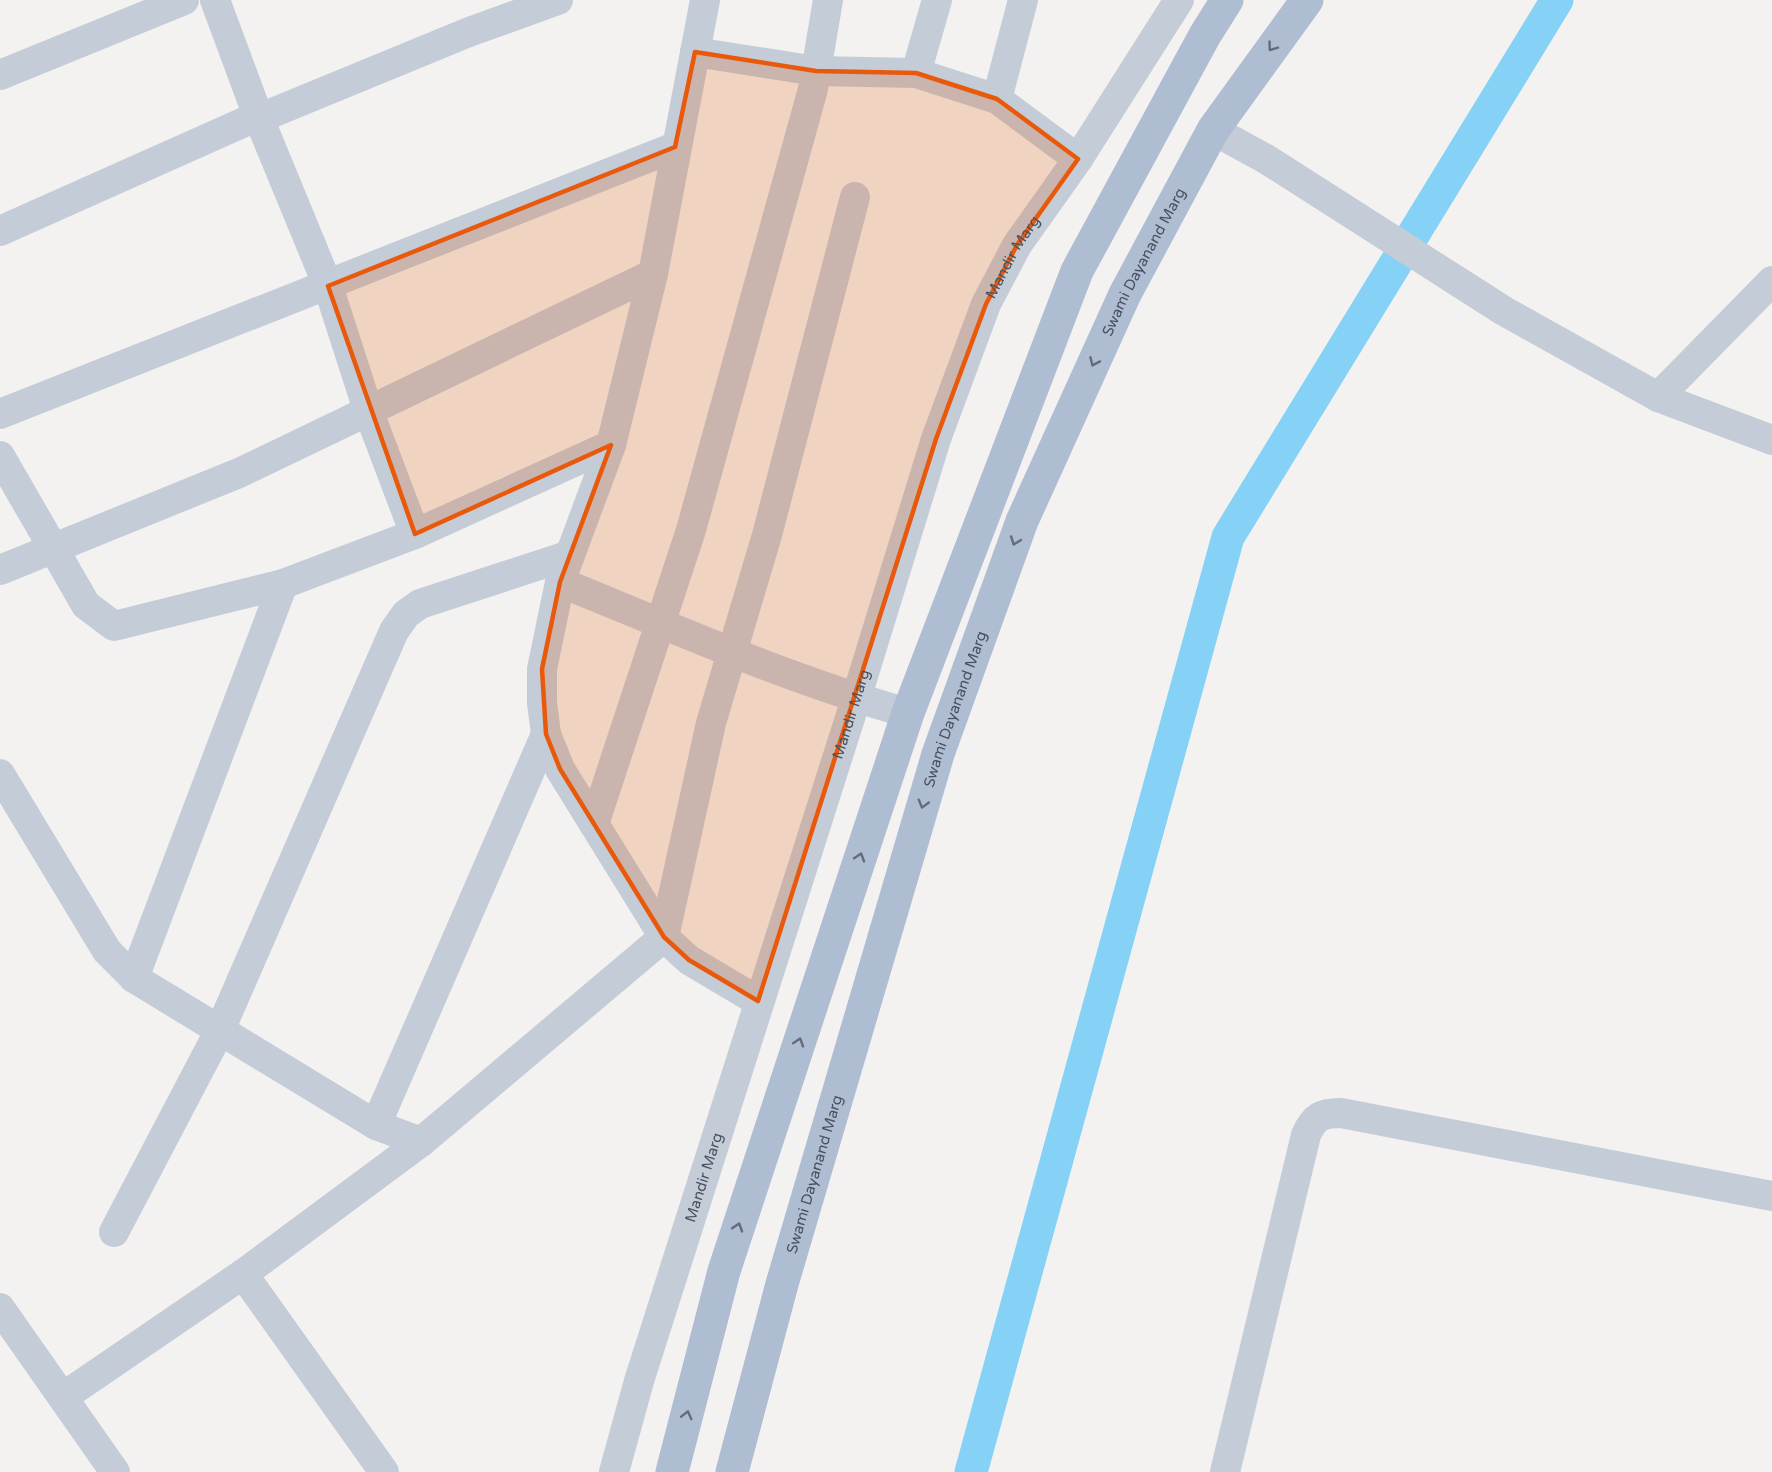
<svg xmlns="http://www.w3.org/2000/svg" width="1772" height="1472" viewBox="0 0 1772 1472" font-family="'Varela Round',sans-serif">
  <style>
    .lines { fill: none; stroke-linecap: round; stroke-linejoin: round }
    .canal { stroke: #85d2f6; stroke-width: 33 }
    .street { stroke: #c4ccd7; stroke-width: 30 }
    .primary { stroke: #afbdd3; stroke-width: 33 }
    .oneway { stroke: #616d7e }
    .marked { fill: #e8590c; fill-opacity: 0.2; stroke: #e8590c; stroke-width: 4.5; stroke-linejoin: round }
    .labels { text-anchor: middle; stroke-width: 5; stroke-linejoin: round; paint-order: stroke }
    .street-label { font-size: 15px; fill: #475261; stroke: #fff }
  </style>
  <rect width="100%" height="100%" fill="#f4f2f1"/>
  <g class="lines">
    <path class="canal" d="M971,1472l257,-935 329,-537"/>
    <g class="street">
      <path d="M215,0l43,116 70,170 40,124 47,124"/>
      <path d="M705,0l-52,274 -42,171 -51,137 -18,87v34l4,31 14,35 104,168 25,23 69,41"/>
      <path d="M695,52l121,19 100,2 81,26 81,60"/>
      <path d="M916,73l21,-73"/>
      <path d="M0,75l184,-75"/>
      <path d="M997,99l26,-99"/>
      <path d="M1213,130l53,29 238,152 154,86 114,43"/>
      <path d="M0,231l258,-115 2,2 209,-86 89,-32"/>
      <path d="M1658,397l114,-116"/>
      <path d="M0,414l675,-267"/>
      <path d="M0,456l86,149 28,21 169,-42 132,-50 196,-89"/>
      <path d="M0,570l239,-97 414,-199"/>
      <path d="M560,582c115,47 228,97 348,131"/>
      <path d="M0,774l107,177 27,27 242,147 45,17"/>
      <path d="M594,824l97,-294 122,-441 15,-89"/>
      <path d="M134,978l149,-394"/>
      <path d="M376,1125l170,-391"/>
      <path d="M114,1232l106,-202 174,-399 12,-17 14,-10 150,-49"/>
      <path d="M243,1274l141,198"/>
      <path d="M0,1308l115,164"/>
      <path d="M63,1397l180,-123 178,-132 243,-205 47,-214 56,-188 88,-338"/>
      <path id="s1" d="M614,1472l25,-91 217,-682 80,-260 50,-135 31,-59 61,-86 101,-159"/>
      <path d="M1225,1472l81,-337c8,-18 15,-22 35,-22l431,83"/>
    </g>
    <g class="primary">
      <path d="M672,1472l52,-201 184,-558 169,-442 128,-236 22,-35"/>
      <path id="s2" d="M732,1472l50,-188 156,-530 84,-233 103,-227 88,-164 94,-130"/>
    </g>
  </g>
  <defs><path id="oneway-chevron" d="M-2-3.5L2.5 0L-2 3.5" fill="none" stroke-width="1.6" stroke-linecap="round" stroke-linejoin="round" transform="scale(1.5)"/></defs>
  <g class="oneway">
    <use href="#oneway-chevron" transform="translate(1272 47) rotate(126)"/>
    <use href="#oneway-chevron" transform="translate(1094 362) rotate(114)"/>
    <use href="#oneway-chevron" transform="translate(1015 541) rotate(110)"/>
    <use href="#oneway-chevron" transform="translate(923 804) rotate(106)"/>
    <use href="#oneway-chevron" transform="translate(860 857) rotate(-72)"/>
    <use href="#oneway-chevron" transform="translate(799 1042) rotate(-72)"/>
    <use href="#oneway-chevron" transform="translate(738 1227) rotate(-72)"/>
    <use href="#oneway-chevron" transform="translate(687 1415) rotate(-76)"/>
  </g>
  <path class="marked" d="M695,52l121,19 100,2 81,26 81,60 -61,86 -31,59 -50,135 -178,562 -69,-41 -25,-23 -104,-168 -14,-35 -4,-65 18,-87 51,-137 -196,89 -87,-248 347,-139z"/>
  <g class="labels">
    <g class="street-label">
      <text dy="5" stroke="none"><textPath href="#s1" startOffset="1280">Mandir Marg</textPath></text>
      <text dy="5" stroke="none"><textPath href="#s2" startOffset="1281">Swami Dayanand Marg</textPath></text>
      <text dy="5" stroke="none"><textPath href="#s2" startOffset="795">Swami Dayanand Marg</textPath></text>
      <text dy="5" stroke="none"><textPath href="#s1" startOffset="794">Mandir Marg</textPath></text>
      <text dy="5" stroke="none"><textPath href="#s2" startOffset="309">Swami Dayanand Marg</textPath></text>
      <text dy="5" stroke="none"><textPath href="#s1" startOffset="308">Mandir Marg</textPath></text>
    </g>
  </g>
</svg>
